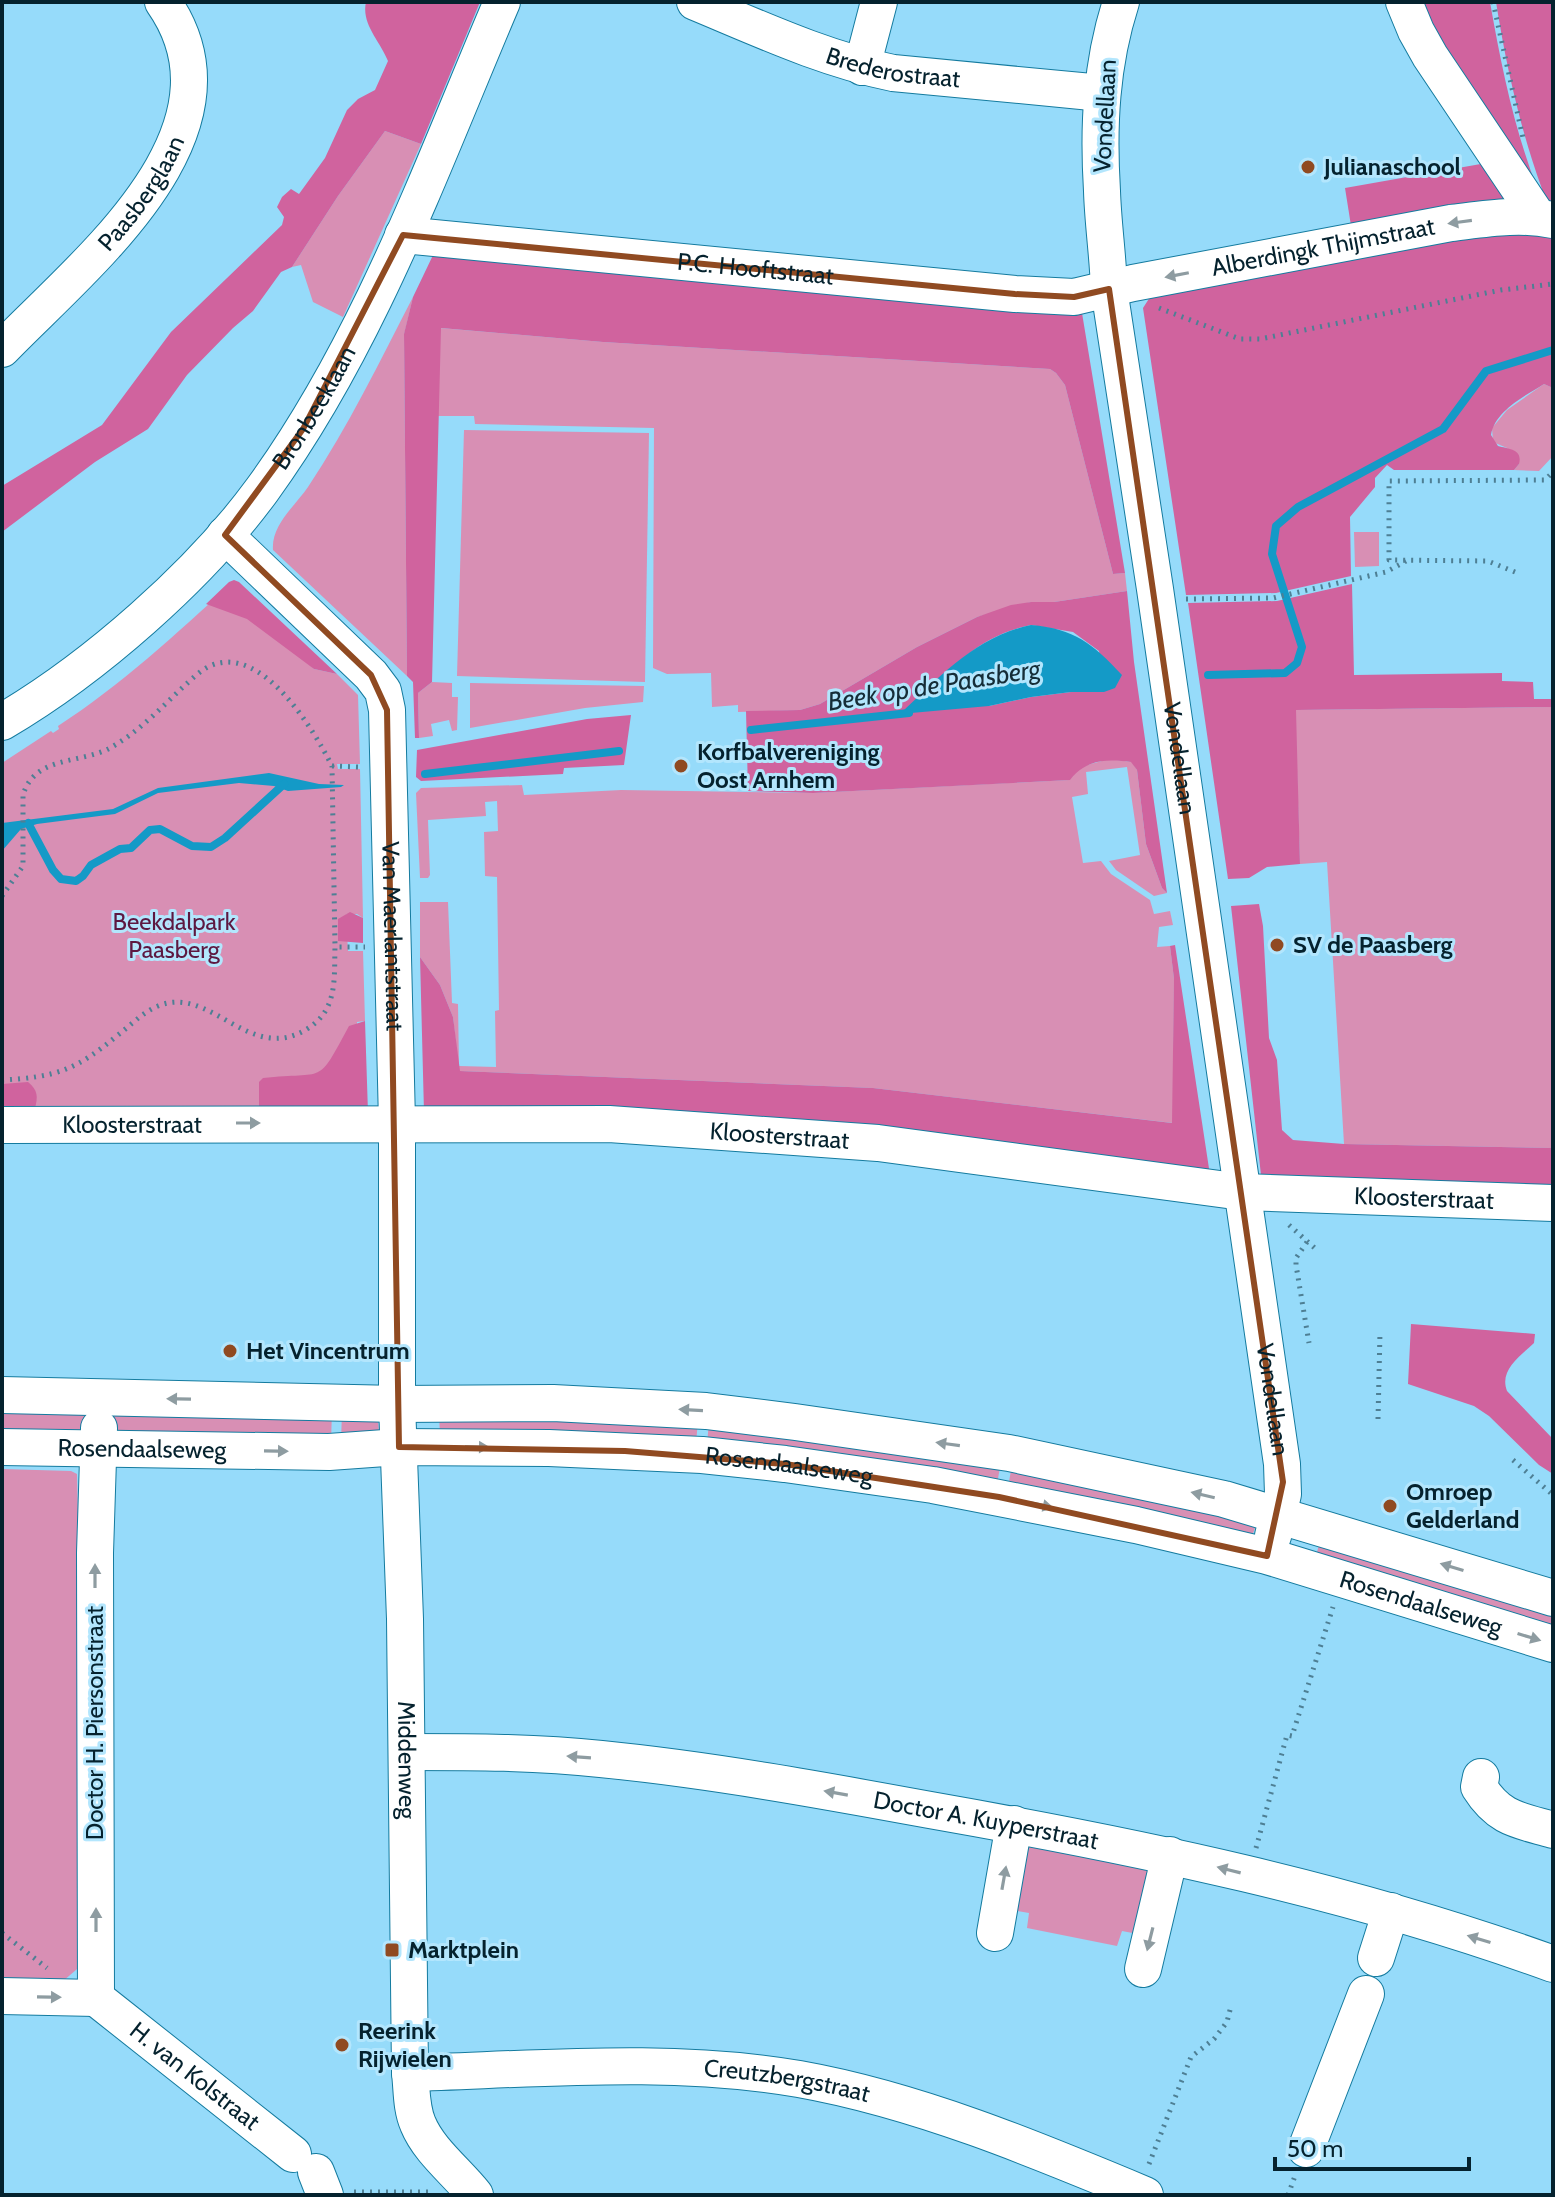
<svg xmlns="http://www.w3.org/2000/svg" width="1555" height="2197" viewBox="0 0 1555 2197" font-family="Cabin,sans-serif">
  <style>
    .green { fill: #d88fb4 }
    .forest { fill: #d0639e; fill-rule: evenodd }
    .water { fill: #149ac7 }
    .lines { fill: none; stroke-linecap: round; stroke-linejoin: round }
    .stream { stroke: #149ac7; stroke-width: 8 }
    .minor-casing { stroke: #147b9f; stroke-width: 38 }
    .path { stroke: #4e7f94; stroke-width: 5; stroke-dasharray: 2 6; stroke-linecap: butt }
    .minor { stroke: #fff; stroke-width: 36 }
    .oneway { fill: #8e9ca1 }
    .marked { fill: none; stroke: #904a21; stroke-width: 6; stroke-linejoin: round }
    .poi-dot { fill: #904a21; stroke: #b3e6fd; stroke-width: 3 }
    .labels { text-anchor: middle; stroke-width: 6; stroke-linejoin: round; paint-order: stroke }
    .street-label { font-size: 24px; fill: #05222e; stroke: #b3e6fd }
    .poi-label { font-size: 24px; font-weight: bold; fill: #05222e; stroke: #b3e6fd; text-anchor: start }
    .park-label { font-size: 24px; fill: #5d1841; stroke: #b3e6fd }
    .water-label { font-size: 26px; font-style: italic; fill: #152d38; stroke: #b3e6fd }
  </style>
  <rect width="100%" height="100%" fill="#96dbfa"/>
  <g class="green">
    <path d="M385,131l36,13 -78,173 -30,-15 -12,-37 -9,2 46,-71z"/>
    <path d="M413,297l-9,38 3,341 -134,-126c-2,-25 22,-44 35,-63 40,-60 72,-126 105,-190z"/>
    <path d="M440,328l163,14 447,27 6,4 9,12 48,189 12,-1 2,18 -73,11h-23l-54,15 -60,30 -97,57 -20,6 -62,2v-7l-26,2 -1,-34 -44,1 -14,-6 1,-240 -179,-4 -1,-8h-36z"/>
    <path d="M1544,384l9,4v68l-14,15 -25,-1 5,-6 -12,-16 -14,-6 -1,-14 15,-18z"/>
    <path d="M464,430l185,3 -4,249 -188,-6z"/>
    <path d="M1379,532v34l-24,1 -1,-35z"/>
    <path d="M231,584l83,85 23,5 21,21 2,69h-23l1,5h22l3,149 -6,-4h-11l2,37h15l2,70 -8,1 -2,67 -60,25h-293v-351l49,-32 2,2 6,-4 -1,-3c62,-40 119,-93 173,-142z"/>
    <path d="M432,682l20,1v14h6l-1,33 -5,1 -3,-11 -18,4 2,12 -14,2 -1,-45z"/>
    <path d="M470,683l174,3 -1,16 -58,6 -115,20z"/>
    <path d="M1553,707v441l-209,-4 -17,-282 -27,2 -5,-154z"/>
    <path d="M1109,759l23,3 5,8 9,74 16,44 5,5 -13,3 -38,-26 -7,-9 31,-6 -13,-88 -41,5 2,22 -16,3 11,66 18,-2 10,13 39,26 4,14 16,-3 3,14 -14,2 -2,20 13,-1 4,33 -1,144 -300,-35 -414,-17 -6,-54 -13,-32 -20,-28v-55h28l4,101 6,1 1,62 37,1 -1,-56 4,-1 -2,-133 -12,-1 -1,-44 14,-1 -1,-30 -12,1 1,14 -58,4 2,55 -2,3h-8l-4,-85 5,-5 101,-3 2,10 97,-5 192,3 256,-13 11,-13z"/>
    <path d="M2,1401l82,12 2,7 -6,14 -78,3z"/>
    <path d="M332,1411l-1,31 -210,-4 -10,-18 5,-8z"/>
    <path d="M342,1411l36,8 1,14 -38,9z"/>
    <path d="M439,1414l259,7 -2,22 -256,-7z"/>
    <path d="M709,1421l292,41 -4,22 -290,-39z"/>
    <path d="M1012,1465l244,60 -5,14 -243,-52z"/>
    <path d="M2,1469l69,2 6,3 11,455 -5,35 -27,23h-54z"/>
    <path d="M1321,1538l232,70v27l-238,-76z"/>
    <path d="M1020,1843l140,26 -17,66 -21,-4 -5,15 -90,-18 2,-15 -17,-3z"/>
  </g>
  <g class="forest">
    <path d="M366,2h114l-59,142 -36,-13 -47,65 -46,71 -11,5 -28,39 -20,17 -46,47 -39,54 -53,33 -93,70v-46l100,-61 69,-93 111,-107 2,-8 -7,-10 5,-10 9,-8 8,5 26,-36 22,-48 11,-11 17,-9 13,-29c-8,-20 -27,-37 -22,-59z"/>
    <path d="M1412,2h78c11,63 24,126 47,186z"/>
    <path d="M1496,2h57v208l-14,-12 3,-9c-22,-61 -36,-124 -46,-187z"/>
    <path d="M1492,162l14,37 -11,6 -143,27 -7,-44z"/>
    <path d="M1452,232l101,2v154l-9,-4c-19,12 -49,27 -53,51l7,11c11,3 25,3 21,18l-5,6h-120l-7,-5 -12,13v9l-25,30 1,59 -75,17 -90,2 -43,-287 9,-14z"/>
    <path d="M435,251l647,62 43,260 -12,1 -48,-189 -9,-12 -6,-4 -447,-27 -162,-14 -9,354 -14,11 1,45h-4l-2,-56 -6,-6 -3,-342 9,-37z"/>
    <path d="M234,580l5,2 98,92 -23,-5 -67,-50 -41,-15 23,-22z"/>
    <path d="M1352,584l2,91 148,-2v8l31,1 1,17h19v8l-257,3 4,154 -33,3 -18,11 -21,1 -40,-276 89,-2z"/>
    <path d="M1127,591l7,71 33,231 -5,-5 -16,-44 -9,-74 -6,-8c-24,-3 -45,-3 -61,18l-257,13 -65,-2 -2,-80 54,-1 20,-6 97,-57 60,-30 34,-12 20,-3h23zM1031,625l42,7 26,19 5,41h-33l-40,5 -42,9 -64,-15c36,-31 58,-56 106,-66z"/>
    <path d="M631,715l-7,50 -60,3 -1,6 -142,7 -5,-4 1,-27 170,-31z"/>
    <path d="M1259,904l4,22 6,112 8,22 5,70 11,10 51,4 209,4v45l-292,-18 -30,-269z"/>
    <path d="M350,912l13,6v25l-25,-2v-22z"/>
    <path d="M1175,945l35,230 -786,-63 -4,-155 20,28 13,32 7,54 413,17 299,35 2,-144 -4,-33z"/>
    <path d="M365,1021l3,92 -109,1v-32l4,-4c64,-7 53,9 86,-52z"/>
    <path d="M28,1082c10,8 10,15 7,26l-33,7v-31z"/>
    <path d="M1411,1324l124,10 -1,9c-14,13 -35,27 -27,48l46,48v35l-14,-9 -50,-49 -15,-10 -66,-22z"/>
  </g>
  <g class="water">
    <path d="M1031,625c44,4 61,18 91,50l-7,13 -11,4h-33l-40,5 -42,9 -89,8c41,-38 75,-77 131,-89z"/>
    <path d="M269,773l50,11 25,1 -3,2 -53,4 -14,-5 -35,-3 -81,10 -43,21 -78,10 -16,5 -19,22v-28l111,-14 45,-21z"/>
  </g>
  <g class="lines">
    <g class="stream">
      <path d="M1208,675l77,-2 12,-10 5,-16 -30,-93 4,-28 22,-19 145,-78 43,-58 67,-21"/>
      <path d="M751,730l158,-17"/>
      <path d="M425,774l194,-23"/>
      <path d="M28,823l25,47 8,9 15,2 7,-5 8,-11 29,-16 11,-1 19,-18 10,-1 32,17 19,1 14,-9 59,-54"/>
    </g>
    <g class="minor-casing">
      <g id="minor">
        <path id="s1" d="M695,2c65,27 129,57 198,71l209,20"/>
        <path id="s2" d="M1121,2c-20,62 -23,124 -19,189 1,33 6,65 7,98l46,300 127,875 1,30 -10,42"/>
        <path d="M1404,2l12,29 14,25 108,161"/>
        <path d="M862,67l17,-65"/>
        <path id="s3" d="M403,235l612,59 59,3 59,-14 318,-60c34,-4 68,-10 102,-3"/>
        <path id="s4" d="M2,349c81,-84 252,-217 161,-347"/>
        <path id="s5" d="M225,535l146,140 12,16 4,19 10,412v282l8,215 5,454c2,17 1,35 8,51 11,27 39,48 57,71"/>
        <path id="s6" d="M2,722c92,-54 197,-146 260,-232 107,-147 169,-322 240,-488"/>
        <path id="s7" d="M2,1125l607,-1 269,19 364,49 311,11"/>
        <path d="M2,1395l395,9 156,-1 153,8 89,11 214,31 215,46 329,99"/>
        <path id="s8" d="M2,1447l327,5 70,-5 150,1 153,7 83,9 148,21 203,40 131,31 286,88"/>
        <path id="s9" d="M407,1752c65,0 129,0 194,7 110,11 220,31 329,51 211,37 422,81 623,154"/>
        <path d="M1481,1777l-2,10c20,32 39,33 74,43"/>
        <path d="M995,1933l19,-109"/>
        <path d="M1376,1958l15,-47"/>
        <path d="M1143,1969l27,-114"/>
        <path d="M2,1996l94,2"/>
        <path d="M96,1998l-1,-445 4,-125"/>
        <path id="s10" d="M96,1998l197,156"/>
        <path id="s11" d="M410,2073c129,-4 262,-16 389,6 118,21 236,70 346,116"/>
        <path d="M1306,2149l60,-155"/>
        <path d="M316,2172l9,23"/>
      </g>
    </g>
    <g class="path">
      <path d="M1493,2l30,136"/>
      <path d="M1159,308l81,31h20l241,-49 52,-6"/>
      <path d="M1515,572l-27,-11 -99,-1v-79l156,-1 8,-8"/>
      <path d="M1186,599l87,-1 113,-26 20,-11"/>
      <path d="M332,766l27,1"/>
      <path d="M2,896l21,-30v-71c12,-40 58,-31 87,-47 27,-15 49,-38 71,-59 9,-8 18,-18 29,-23 51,-23 103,62 122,100l3,181"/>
      <path d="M2,1080c55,-3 74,-10 116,-45 13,-10 25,-23 40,-29 53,-22 91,59 149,23 31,-19 27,-50 28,-82h30"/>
      <path d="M1289,1225l29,26"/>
      <path d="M1307,1242l-11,16v7l13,78"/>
      <path d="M1378,1419l2,-87"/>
      <path d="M1513,1460l40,35"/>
      <path d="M1256,1848l31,-113 5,1 41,-129"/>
      <path d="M2,1933l45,35"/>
      <path d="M1149,2164l42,-107 23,-18 13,-17 4,-16"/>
      <path d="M354,2192h78"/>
      <path d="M1288,2195l7,-19"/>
    </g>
    <use href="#minor" class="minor"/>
  </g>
  <defs><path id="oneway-solid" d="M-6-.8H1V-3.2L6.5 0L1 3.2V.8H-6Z" transform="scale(2)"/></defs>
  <g class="oneway">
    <use href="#oneway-solid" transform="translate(1460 222) rotate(172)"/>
    <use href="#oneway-solid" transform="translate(1177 275) rotate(169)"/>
    <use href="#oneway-solid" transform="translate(248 1123)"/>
    <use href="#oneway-solid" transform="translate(179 1399) rotate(-179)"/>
    <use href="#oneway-solid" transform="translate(691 1410) rotate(-177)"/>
    <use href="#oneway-solid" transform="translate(948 1444) rotate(-172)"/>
    <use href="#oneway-solid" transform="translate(477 1447) rotate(1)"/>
    <use href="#oneway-solid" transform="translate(276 1451) rotate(1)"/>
    <use href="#oneway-solid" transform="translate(1203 1495) rotate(-167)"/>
    <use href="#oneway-solid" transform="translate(1041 1505) rotate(12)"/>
    <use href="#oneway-solid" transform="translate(1452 1567) rotate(-163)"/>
    <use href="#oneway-solid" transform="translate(95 1576) rotate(-90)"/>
    <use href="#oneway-solid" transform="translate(1529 1637) rotate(17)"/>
    <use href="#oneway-solid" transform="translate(579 1757) rotate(-176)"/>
    <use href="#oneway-solid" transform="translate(836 1793) rotate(-170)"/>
    <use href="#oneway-solid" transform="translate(1229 1870) rotate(-166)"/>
    <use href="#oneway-solid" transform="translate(1004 1878) rotate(-80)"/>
    <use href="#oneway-solid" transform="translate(96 1920) rotate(-90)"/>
    <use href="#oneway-solid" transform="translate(1150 1939) rotate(104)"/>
    <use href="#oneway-solid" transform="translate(1479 1939) rotate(-163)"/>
    <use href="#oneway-solid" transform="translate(49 1997) rotate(1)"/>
  </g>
  <path class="marked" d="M403,235l612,59 59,3 35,-8 174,1193 -16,74 -268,-59 -214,-33 -160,-13 -226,-4 -12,-737 -16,-35 -146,-140 78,-106z"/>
  <g class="poi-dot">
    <circle cx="1308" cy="167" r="8"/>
    <circle cx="681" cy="766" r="8"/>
    <circle cx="1277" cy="945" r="8"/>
    <circle cx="230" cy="1351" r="8"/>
    <circle cx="1390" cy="1506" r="8"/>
    <rect x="384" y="1942" width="16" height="16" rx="4"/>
    <circle cx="342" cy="2045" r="8"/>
  </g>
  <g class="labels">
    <g class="street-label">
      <text dy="8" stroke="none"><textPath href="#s1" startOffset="210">Brederostraat</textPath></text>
      <text transform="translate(1105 116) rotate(-87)" y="8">Vondellaan</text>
      <text dy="8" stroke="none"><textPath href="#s4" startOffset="210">Paasberglaan</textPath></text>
      <text dy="8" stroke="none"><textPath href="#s3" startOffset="928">Alberdingk Thijmstraat</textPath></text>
      <text dy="8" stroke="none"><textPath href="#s3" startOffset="354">P.C. Hooftstraat</textPath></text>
      <text dy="8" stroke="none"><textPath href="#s6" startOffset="448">Bronbeeklaan</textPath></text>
      <text dy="8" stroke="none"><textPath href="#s2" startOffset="764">Vondellaan</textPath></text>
      <text dy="8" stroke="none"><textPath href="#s5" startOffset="468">Van Maerlantstraat</textPath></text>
      <text dy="8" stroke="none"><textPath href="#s7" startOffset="130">Kloosterstraat</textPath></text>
      <text dy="8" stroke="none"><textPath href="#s7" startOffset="778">Kloosterstraat</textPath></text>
      <text dy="8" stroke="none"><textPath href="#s7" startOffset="1426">Kloosterstraat</textPath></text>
      <text dy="8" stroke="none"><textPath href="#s2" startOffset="1412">Vondellaan</textPath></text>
      <text dy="8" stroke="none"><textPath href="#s8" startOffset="140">Rosendaalseweg</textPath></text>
      <text dy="8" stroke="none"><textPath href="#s8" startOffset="788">Rosendaalseweg</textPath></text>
      <text dy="8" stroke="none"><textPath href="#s8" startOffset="1436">Rosendaalseweg</textPath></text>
      <text transform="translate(95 1723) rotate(-90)" y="8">Doctor H. Piersonstraat</text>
      <text dy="8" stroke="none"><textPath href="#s5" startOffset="1292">Middenweg</textPath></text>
      <text dy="8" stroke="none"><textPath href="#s9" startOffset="584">Doctor A. Kuyperstraat</textPath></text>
      <text dy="8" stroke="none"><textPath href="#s10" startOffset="126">H. van Kolstraat</textPath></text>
      <text dy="8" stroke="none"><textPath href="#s11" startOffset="378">Creutzbergstraat</textPath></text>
    </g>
    <g class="poi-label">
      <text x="1324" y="175">Julianaschool</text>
      <text x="697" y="760">Korfbalvereniging<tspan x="697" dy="28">Oost Arnhem</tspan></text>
      <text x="1293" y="953">SV de Paasberg</text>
      <text x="246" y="1359">Het Vincentrum</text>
      <text x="1406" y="1500">Omroep<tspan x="1406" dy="28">Gelderland</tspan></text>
      <text x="408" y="1958">Marktplein</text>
      <text x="358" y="2039">Reerink<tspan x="358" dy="28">Rijwielen</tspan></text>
    </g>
    <g class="park-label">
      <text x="174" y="930">Beekdalpark<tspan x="174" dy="28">Paasberg</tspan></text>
    </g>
    <g class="water-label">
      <text transform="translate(934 685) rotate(-9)" y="9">Beek op de Paasberg</text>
    </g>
  </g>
  <rect width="1555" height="2197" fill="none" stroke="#05222e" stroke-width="8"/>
  <path d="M1275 2157v12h194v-12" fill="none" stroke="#05222e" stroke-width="4"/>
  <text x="1287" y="2157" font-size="24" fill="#05222e" stroke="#b3e6fd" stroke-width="6" paint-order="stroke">50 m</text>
</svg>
